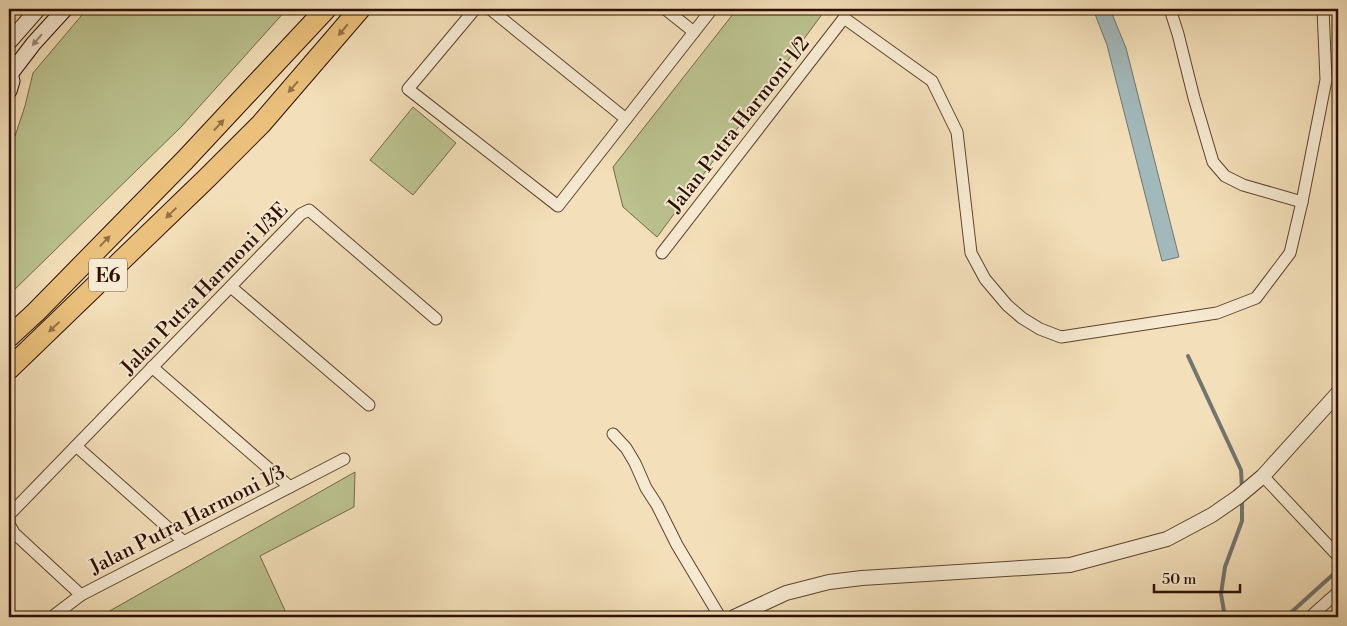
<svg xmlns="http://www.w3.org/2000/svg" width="1347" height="626" viewBox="0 0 1347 626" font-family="'Libre Bodoni',serif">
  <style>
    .green { fill: #bbc28f; stroke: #746848 }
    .water { fill: #a2b9bb; stroke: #737570 }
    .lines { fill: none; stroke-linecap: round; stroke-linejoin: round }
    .stream { stroke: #737570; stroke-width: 4 }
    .minor-casing { stroke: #5e432e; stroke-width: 13 }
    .tertiary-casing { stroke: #5e432e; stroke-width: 16 }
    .secondary-casing { stroke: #2d0f00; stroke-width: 17 }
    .motorway-casing { stroke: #2d0f00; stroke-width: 22 }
    .minor { stroke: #f7ead2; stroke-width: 11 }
    .tertiary { stroke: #f7ead2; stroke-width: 14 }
    .secondary { stroke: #f7ead2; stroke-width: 15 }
    .motorway { stroke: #eac07c; stroke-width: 20 }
    .oneway { fill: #957044 }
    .oneway2 { fill: #9c8774 }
    .labels { text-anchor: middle; stroke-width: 4; stroke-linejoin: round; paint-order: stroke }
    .shield { fill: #f7ead2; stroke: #6a513f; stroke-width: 1 }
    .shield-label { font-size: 19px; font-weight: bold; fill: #2d0f00 }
    .street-label { font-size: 20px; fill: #2d0f00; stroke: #f7ead2 }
  </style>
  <rect width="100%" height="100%" fill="#f3dfb9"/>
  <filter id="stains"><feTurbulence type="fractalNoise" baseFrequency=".004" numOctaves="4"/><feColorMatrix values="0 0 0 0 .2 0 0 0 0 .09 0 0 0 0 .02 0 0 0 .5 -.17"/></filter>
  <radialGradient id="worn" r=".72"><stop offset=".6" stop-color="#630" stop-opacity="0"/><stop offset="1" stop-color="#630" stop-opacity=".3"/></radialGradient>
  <g class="green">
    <path d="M87,9h200l-106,118 -172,168v-141l16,-48 8,-33z"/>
    <path d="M737,9h89l-169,228 -34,-30 -10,-40z"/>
    <path d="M413,107l43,36 -43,52 -43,-35z"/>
    <path d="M355,472l-1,35 -94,49 28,61h-189z"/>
  </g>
  <path class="water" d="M1093,9h17l16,39 53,209 -17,4 -55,-216z"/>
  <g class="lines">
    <g class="stream">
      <path d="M1188,356l53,114 1,19"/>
      <path d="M1225,617l-4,-23 4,-27 17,-46v-22"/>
      <path d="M1286,617l52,-47"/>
    </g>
    <g class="minor-casing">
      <g id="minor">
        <path d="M475,9l-67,80 150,117 154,-197"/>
        <path d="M490,9l136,110"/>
        <path d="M665,9l29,23"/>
        <path d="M1170,9l8,25 16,64 19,64 12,14 18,9 59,17"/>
        <path d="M662,253l182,-235 88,63 25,51 14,121 14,26 22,26 15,13 18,11 21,8 156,-24 39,-15 34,-45 12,-51 24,-122 -3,-71"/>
        <path d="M231,287l138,118"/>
        <path d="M152,367l138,120"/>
        <path d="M613,434l13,14 9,15 11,25 11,17 20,40 43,72"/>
        <path d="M76,446l108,96"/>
        <path d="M1263,476l75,80"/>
        <path d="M81,595l-67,-62 -5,-9v-9l292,-301 8,-4 127,109"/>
        <path d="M52,617l29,-22 263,-136"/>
        <path d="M1310,617l28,-25"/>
      </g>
    </g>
    <g class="tertiary-casing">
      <path id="tertiary" d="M734,617l52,-24 43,-11 33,-4 208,-13 97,-26 45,-24 26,-18 25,-21 75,-83"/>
    </g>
    <g class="secondary-casing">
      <g id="secondary">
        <path d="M9,42l29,-33"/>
        <path d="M9,69l3,12 -3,10"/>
        <path d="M11,73l23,-30 31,-34"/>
      </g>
    </g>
    <g class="motorway-casing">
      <g id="motorway">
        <path d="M9,337l27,-25 149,-152 141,-151"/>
        <path d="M9,369l197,-190 55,-55 99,-115"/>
      </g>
    </g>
    <use href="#minor" class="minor"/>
    <use href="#tertiary" class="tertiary"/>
    <use href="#secondary" class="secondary"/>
    <use href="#motorway" class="motorway"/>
  </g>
  <defs><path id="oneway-solid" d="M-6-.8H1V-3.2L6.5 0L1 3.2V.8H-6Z" transform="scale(1.25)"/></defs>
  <g class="oneway">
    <use href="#oneway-solid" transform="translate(343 30) rotate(130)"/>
    <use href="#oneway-solid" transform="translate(293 87) rotate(131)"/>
    <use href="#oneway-solid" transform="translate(219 125) rotate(-47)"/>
    <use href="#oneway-solid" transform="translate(171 213) rotate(136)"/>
    <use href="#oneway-solid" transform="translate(105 241) rotate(-46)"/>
    <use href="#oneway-solid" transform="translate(54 327) rotate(137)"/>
  </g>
  <use class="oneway2" href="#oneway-solid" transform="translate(37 40) rotate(130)"/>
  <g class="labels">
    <rect class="shield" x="89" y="258.5" width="38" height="33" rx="4"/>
    <g class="shield-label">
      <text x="108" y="282">E6</text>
    </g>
    <g class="street-label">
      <text transform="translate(738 124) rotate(-52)" y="7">Jalan Putra Harmoni 1/2</text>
      <text transform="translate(204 288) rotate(-46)" y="7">Jalan Putra Harmoni 1/3E</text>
      <text transform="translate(187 519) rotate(-27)" y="7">Jalan Putra Harmoni 1/3</text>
    </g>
  </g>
  <rect width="1347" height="626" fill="none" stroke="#f3dfb9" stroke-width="30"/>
  <rect x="10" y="10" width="1327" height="606" fill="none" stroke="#2d0f00" stroke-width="2.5"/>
  <rect x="15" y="15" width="1317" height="596" fill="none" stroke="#2d0f00"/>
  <path d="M1154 584v8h86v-8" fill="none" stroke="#2d0f00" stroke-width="2.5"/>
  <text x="1162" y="584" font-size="15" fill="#2d0f00" stroke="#f7ead2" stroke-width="4" paint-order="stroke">50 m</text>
  <rect width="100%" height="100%" filter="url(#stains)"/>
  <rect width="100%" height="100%" fill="url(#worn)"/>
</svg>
